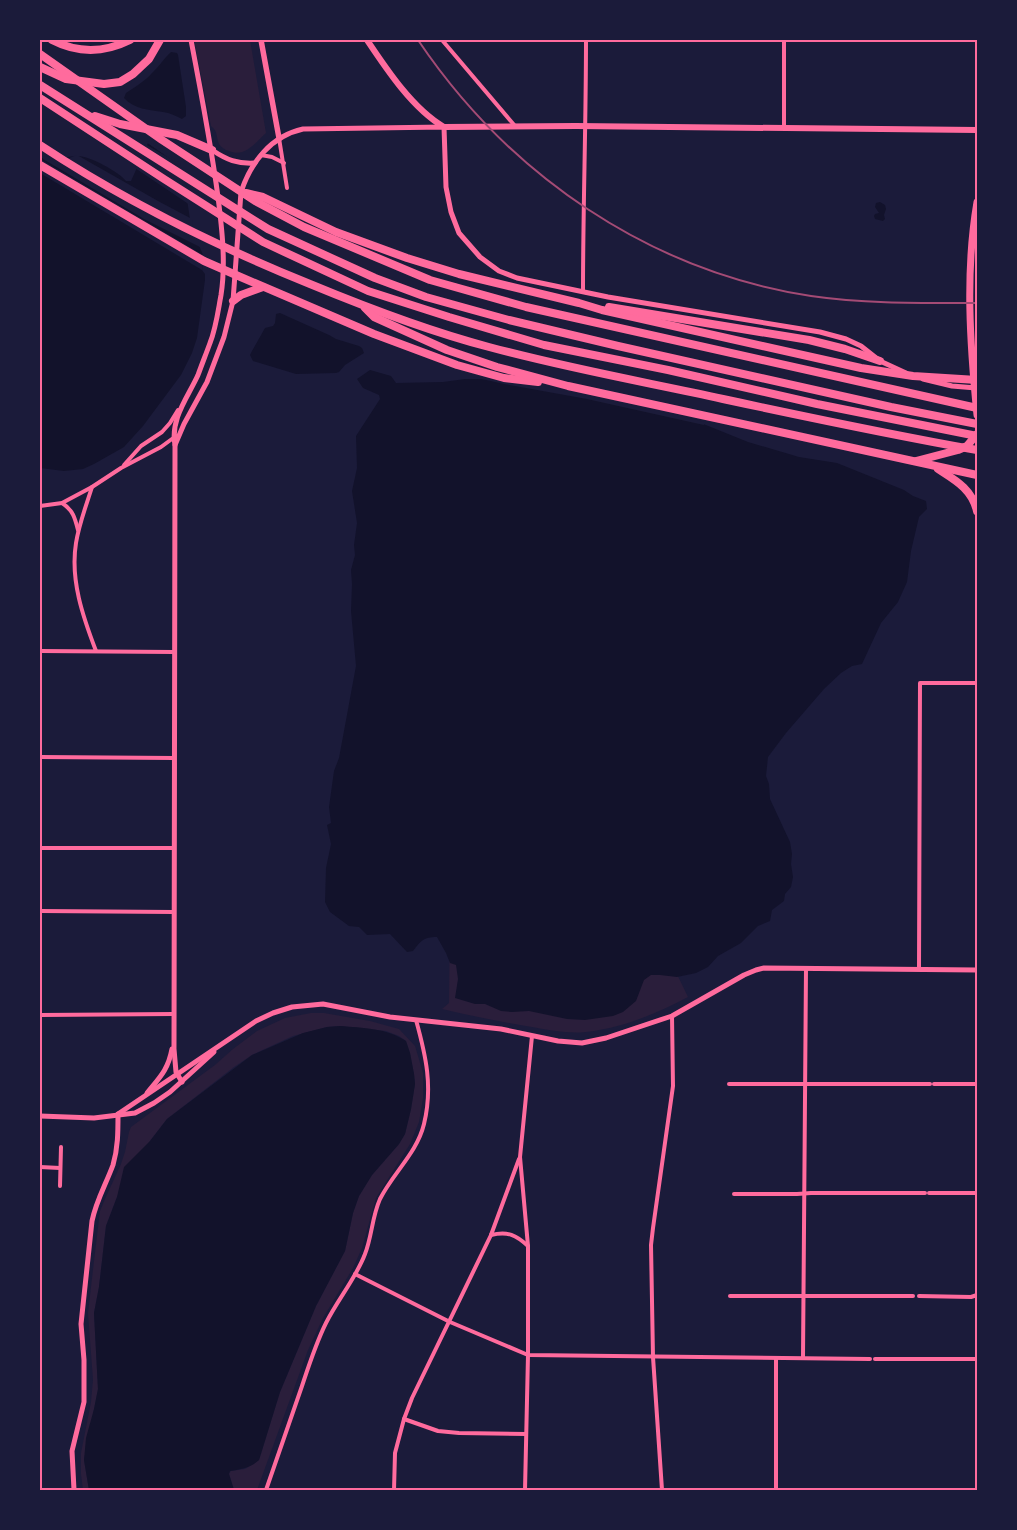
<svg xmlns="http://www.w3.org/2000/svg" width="1017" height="1530" viewBox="0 0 1017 1530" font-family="Poppins,sans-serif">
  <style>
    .green { fill: #2a1e3b }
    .water { fill: #12122b }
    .pier { fill: #1b1b3a }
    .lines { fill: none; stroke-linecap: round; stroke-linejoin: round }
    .minor { stroke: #ff6b9d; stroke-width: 4 }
    .tertiary { stroke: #ff6b9d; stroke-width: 5 }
    .secondary { stroke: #ff6b9d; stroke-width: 5.5 }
    .primary { stroke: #ff6b9d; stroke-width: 6 }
    .trunk { stroke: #ff6b9d; stroke-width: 7 }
    .motorway { stroke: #ff6b9d; stroke-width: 8 }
    .rail { stroke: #a44b75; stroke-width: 2 }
    .neatline { fill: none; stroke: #ff6b9d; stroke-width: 2 }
  </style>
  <rect width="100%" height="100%" fill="#1b1b3a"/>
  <g class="green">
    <path d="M194,40h56l16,93c-11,10 -21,25 -37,18 -4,-1 -8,-4 -10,-7 -3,-7 -1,-13 -8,-18z"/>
    <path d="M450,917l223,49 15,31c-32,17 -66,31 -102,35 -18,2 -36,-2 -54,-5 -30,-5 -60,-11 -90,-18l7,-6z"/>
    <path d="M311,1013h13l46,8 29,8 16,17 8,27v25l-4,24 -9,22 -34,54 -14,50 -9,20 -30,50 -15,32 -51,140h-23l-5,-16 2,-3 14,-2 14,-9 21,-68 36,-86 29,-55 8,-38 6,-17 13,-21 27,-31 6,-10 6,-25 4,-25 -1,-10 -4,-21 -4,-12 -7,-5 -13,-5 -46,-5 -13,1 -34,9 -41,19 -18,12 -67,52 -17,22 -33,56 -11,29 -7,61 -5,26 4,76 -14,71 5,30h-6l-2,-16v-21l10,-51 2,-22 -5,-67 6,-52 6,-50 5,-12 16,-35 4,-12 4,-20 2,-5 84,-62 18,-16 24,-18 28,-13z"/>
  </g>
  <g class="water">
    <path d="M171,52l6,1 1,2 8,52v9l-4,3c-6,-3 -12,-6 -19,-7 -14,-2 -29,-3 -39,-14l2,-5c9,-6 19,-12 26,-20 7,-6 12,-15 19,-21z"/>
    <path d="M148,143l29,21 10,35 4,27 12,29 -1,15 3,4v6l-8,58 -5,15 -11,22 -38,51 -19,21 -30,17 -11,5 -19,2 -24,-3v-311c13,6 25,-1 38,-1 12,0 41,16 48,25h5z"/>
    <path d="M880,202l5,3 1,4 -2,6 1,4 -2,2 -8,-2 -1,-3 1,-2 4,-1 -4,-6 1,-4z"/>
    <path d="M280,313l49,22 7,4 23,7 3,2 2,5 -19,12 -6,7 -3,1 -40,1 -43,-13 -3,-6 2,-4 13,-23 8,-2 2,-3 1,-9z"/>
    <path d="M370,370l21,6 5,7 47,-1 22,-3 82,1 149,41 52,21 51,15 38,6 67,27 9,6 13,5 1,8 -8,8 -8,34 -4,31 -9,20 -17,21 -19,41 -10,2 -11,7 -17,16 -38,44 -18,24 -2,19 3,8 1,15 20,43 2,12 -1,10 2,13 -2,10 -6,7 -1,7 -12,9 -2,11 -12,5 -17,17 -23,13 -10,11 -12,6 -19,4 -17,-2h-9l-7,5 -8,21 -13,11 -10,4 -28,4 -18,-1 -38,-8 -17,1 -11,-1 -16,-7h-10l-20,-6 3,-19 -2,-14 -6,-2 -4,-10 -9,-16c-14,0 -16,4 -24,14l-6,1 -17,-18 -23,1 -8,-8 -10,-1 -19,-14 -5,-10 1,-34 5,-24 -4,-19 4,-2 -2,-16 5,-36 5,-13 17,-92 -5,-55 1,-27 -1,-14 4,-15 -1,-10 3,-22 -5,-32 5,-23 -1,-32 24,-37 -1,-4 -16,-7 -6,-9z"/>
    <path d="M340,1026c23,2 47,2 66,15l4,12 4,21 1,10 -4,25 -6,25 -6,10 -27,31 -13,21 -6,17 -8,38 -29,55 -36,86 -21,68c-9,8 -17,9 -29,11l-1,3 5,16h-145l-5,-30 2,-22 8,-29 4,-20 -4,-76 5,-26 7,-61 11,-29 7,-30 26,-26 17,-22 85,-64 51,-22 24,-6z"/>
  </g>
  <g class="pier">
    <path d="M149,141l31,22 6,19 4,23 -55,-37 10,-24 31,18 -30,-20z"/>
    <path d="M77,155l81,46 34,18 1,7 11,23 -60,-30 -101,-60v-3l26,2z"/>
    <path d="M40,159l163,96 -1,15 -162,-97z"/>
    <path d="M473,377l74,1 83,22 74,22v3l-117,-26 -83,-15z"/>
  </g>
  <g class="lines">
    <g class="minor">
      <path d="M442,40l73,86"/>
      <path d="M784,40v88"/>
      <path d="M279,138l8,50"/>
      <path d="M261,155l11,2 12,6"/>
      <path d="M583,292c0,-84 3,-168 3,-252"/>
      <path d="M124,465l17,-19 21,-14 8,-9 8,-13"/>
      <path d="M92,487c-6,19 -13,37 -16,56 -6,37 7,74 20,108"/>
      <path d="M62,503c11,7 13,15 16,27"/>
      <path d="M40,506l22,-3 30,-16 29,-19 40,-21 15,-11"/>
      <path d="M40,651l134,1"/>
      <path d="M40,757l134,1"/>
      <path d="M40,848h134"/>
      <path d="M40,911l134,1"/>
      <path d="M919,969l1,-286h57"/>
      <path d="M40,1015l134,-1"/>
      <path d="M729,1084h201"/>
      <path d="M934,1084h43"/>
      <path d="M40,1167l20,1"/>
      <path d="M60,1186l1,-39"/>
      <path d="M929,1193h48"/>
      <path d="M734,1194h63l14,-1h114"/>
      <path d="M491,1235c17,-4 25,0 37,11"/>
      <path d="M355,1274l95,48 78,33 342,4"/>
      <path d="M730,1296h183"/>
      <path d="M919,1296l52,1 6,-2"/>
      <path d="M803,1358l3,-390"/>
      <path d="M875,1359h102"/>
      <path d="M404,1419l34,12 21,2 67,1"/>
      <path d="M266,1490c12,-35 24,-69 36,-104 7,-21 14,-43 24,-63 12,-24 30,-45 39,-69 7,-18 7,-37 15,-55 13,-26 37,-46 44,-75 9,-37 2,-68 -8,-104"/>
      <path d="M394,1490l1,-37 9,-34 8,-21 79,-163 28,-76"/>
      <path d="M525,1490l3,-135v-109l-8,-89 12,-121"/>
      <path d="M662,1490l-9,-133 -2,-112 2,-17 20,-142 -1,-70"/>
      <path d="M776,1490v-132"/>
    </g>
    <g class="tertiary">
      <path d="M212,150c15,10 25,14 43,13"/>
      <path d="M923,379l29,7 24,2"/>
      <path d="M175,445c-5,-26 13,-48 23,-70 4,-11 8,-21 12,-32 6,-15 8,-32 11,-48 5,-32 1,-66 -3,-98 -7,-53 -17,-105 -27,-157"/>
      <path d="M182,1082l-6,-10 -2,-23 1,-604 9,-21 23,-42 17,-45 9,-36 8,-109c10,-30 30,-56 62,-63l141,-2 2,60 5,25 8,21 21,24 19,14 18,7 91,19 212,35 26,7 15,7 19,15 26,12"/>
      <path d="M147,1093c13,-16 21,-23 25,-44"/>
      <path d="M118,1114l138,-93 17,-8 19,-6 31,-3 67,13 111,12 57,12 24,2 24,-5 66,-22 72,-41 12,-5 8,-2 213,2"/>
      <path d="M40,1116l54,2 41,-5 19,-10 16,-11 44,-40"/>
      <path d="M74,1490l-2,-39 12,-49v-42l-3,-36 11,-103c4,-20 14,-37 21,-56 5,-17 5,-33 5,-51"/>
    </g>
    <path class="secondary" d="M261,40l18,98"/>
    <path class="primary" d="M367,40c20,30 46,69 77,87l132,-1 401,4"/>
    <path class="trunk" d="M977,202c-12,70 -7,142 0,213"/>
    <g class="motorway">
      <path d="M52,40c25,13 52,13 78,0"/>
      <path d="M40,54l122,86 93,61 49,26 126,53 96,27 451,101"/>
      <path d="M40,67l26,12 38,5 16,-2 13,-8 16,-15 11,-19"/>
      <path d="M40,85l228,144 107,49 51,19 83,23 109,26 273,61 86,17"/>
      <path d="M40,98l124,81 99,63 105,49 81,26 95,28 124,25 149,34 160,32"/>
      <path d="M95,116l25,8 57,11 35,15"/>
      <path d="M40,145c85,56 176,101 270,139 58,24 118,47 179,63 77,21 156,35 234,52 84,18 169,36 254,51"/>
      <path d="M40,165l164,96 32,14 138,59 83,31 47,13 34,4"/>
      <path d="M246,193l17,4 73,35 71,26 52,16 120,29 23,7 259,58 52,8 64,4"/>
      <path d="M233,301l8,-6 22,-8"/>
      <path d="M609,307l200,33 36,9 35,12"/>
      <path d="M365,308l9,9 73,33 50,17 71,19 409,89"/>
      <path d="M916,461l42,-11 9,-4 10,-12"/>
      <path d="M938,469c17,11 34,20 39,42"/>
    </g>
    <path class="rail" d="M418,40c91,135 231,231 393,256 55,8 111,7 166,7"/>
  </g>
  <rect width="1017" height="1530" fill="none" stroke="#1b1b3a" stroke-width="82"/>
  <rect x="41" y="41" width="935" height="1448" class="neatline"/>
</svg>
